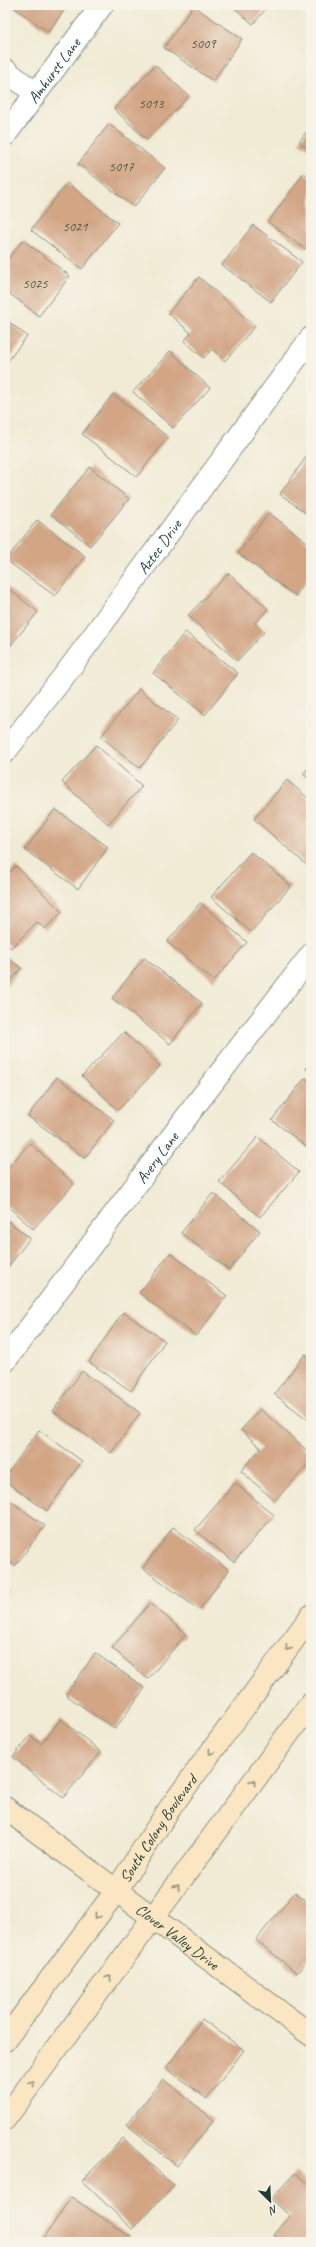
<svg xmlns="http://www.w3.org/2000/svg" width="316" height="2247" viewBox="0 0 316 2247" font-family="Caveat,sans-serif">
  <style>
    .building { fill: #d2a585 }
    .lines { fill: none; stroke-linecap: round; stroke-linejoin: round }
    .street-casing { stroke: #889484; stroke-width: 24 }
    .secondary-casing { stroke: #889484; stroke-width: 24 }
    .street { stroke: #fff; stroke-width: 22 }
    .secondary { stroke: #fbe6c4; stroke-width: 22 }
    .oneway { stroke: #8d927c }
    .labels { text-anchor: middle; stroke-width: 3; stroke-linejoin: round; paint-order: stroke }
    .number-label { font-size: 14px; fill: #4c5748 }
    .street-label { font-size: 16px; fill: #1f3d34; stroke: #f7f3e8 }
  </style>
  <rect width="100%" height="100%" fill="#f7f3e8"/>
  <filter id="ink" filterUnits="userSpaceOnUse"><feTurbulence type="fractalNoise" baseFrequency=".025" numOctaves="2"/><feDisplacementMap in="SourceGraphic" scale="8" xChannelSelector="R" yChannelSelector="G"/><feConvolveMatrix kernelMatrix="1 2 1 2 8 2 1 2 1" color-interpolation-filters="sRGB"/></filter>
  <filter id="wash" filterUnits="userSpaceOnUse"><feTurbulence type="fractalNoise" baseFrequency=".012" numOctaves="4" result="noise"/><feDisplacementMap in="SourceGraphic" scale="16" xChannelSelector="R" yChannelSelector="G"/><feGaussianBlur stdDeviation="0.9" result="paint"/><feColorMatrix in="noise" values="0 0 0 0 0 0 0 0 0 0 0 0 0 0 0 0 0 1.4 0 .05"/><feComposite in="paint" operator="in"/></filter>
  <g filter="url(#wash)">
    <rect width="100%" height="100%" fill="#f1ebd5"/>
    <g id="blocks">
      <g class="building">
        <path d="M11,5h57l-20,27z"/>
        <path d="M231,5h38l-16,19z"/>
        <path d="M193,6l49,33 -29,42 -49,-33z"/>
        <path d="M155,65l34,31 -42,44 -33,-31z"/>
        <path d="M109,124l56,44 -31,39 -56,-43z"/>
        <path d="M311,125v25l-12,-8z"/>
        <path d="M304,173l7,6v62l-6,8 -37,-27z"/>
        <path d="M67,183l51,40 -36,46 -51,-39z"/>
        <path d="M253,225l49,37 -31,40 -49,-37z"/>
        <path d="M23,240l47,36 -31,40 -34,-26v-27z"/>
        <path d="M199,277l56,49 -30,35 -13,-12 -8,9 -20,-17 7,-8 -23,-20z"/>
        <path d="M5,319l22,17 -22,29z"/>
        <path d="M170,351l40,37 -37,40 -40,-36z"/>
        <path d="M113,394l55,43 -31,40 -55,-43z"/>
        <path d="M309,453l2,2v62l-31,-23z"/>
        <path d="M90,467l39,32 -39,47 -39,-32z"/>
        <path d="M269,513l42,32v29l-16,22 -57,-43z"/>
        <path d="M37,520l48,36 -30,40 -49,-36z"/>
        <path d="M229,573l39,36 -13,14 9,9 -27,29 -49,-46z"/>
        <path d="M5,586l33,26 -32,39 -1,-1z"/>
        <path d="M185,632l53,41 -33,42 -52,-42z"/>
        <path d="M139,689l39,31 -38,48 -39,-31z"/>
        <path d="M96,745l46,41 -34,38 -46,-42z"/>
        <path d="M311,765v16l-8,-7z"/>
        <path d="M287,780l24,21v61l-3,4 -54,-47z"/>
        <path d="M55,809l53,38 -30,42 -53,-39z"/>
        <path d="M251,852l40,34 -40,46 -40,-35z"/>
        <path d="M16,866l46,46 -17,17 -8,-7 -26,26 -6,-6v-65z"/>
        <path d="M200,903l47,39 -33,39 -47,-39z"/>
        <path d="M5,956l16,12 -16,21z"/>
        <path d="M144,958l58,45 -32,41 -58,-46z"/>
        <path d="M124,1032l36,34 -42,44 -36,-34z"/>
        <path d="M311,1061v11l-5,-3z"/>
        <path d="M57,1077l57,43 -29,38 -57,-42z"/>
        <path d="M305,1078l6,4v68l-39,-30z"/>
        <path d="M258,1137l41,35 -39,45 -41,-35z"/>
        <path d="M30,1143l44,41 -41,45 -28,-25v-33z"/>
        <path d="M213,1193l47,38 -31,39 -48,-37z"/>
        <path d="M5,1219l25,19 -25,33z"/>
        <path d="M170,1253l57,43 -31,40 -57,-43z"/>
        <path d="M123,1312l42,29 -34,50 -42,-29z"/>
        <path d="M305,1354l6,4v64l-37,-28z"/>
        <path d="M82,1371l58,42 -29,40 -58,-42z"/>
        <path d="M260,1409l51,45v7l-36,40 -34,-30 20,-23 -20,-18z"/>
        <path d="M39,1430l43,31 -35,50 -42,-30v-4z"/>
        <path d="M235,1483l39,32 -40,47 -39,-32z"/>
        <path d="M5,1497l40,29 -30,40 -10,-8z"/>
        <path d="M173,1527l56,43 -30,40 -56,-42z"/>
        <path d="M5,1588l5,4 -5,6z"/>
        <path d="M150,1603l36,31 -38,45 -36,-31z"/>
        <path d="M95,1653l50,35 -30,41 -49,-34z"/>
        <path d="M61,1719l40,33 -38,46 -50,-41 17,-21 11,8z"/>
        <path d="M295,1892l16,12v52l-14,17 -41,-33z"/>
        <path d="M202,2019l42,31 -37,49 -41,-31z"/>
        <path d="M163,2079l51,41 -37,46 -51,-41z"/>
        <path d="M123,2138l51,48 -42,43 -50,-48z"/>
        <path d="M295,2173l16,14v55h-30l-7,-7 16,-19 -19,-17z"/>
        <path d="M71,2197l59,39 -3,6h-77l-6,-4z"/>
      </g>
    </g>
  </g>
  <g filter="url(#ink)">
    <use href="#blocks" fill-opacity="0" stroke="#889484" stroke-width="1"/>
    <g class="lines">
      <g class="street-casing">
        <g id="street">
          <path d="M5,70l30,23"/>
          <path id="s1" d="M5,135l97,-130"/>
          <path id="s2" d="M5,752l65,-84 241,-330"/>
          <path id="s3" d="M5,1361l192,-258 114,-148"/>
        </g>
      </g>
      <g class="secondary-casing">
        <g id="secondary">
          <path id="s4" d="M5,1808l306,227"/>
          <path id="s5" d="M5,2040l111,-149 54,-83 141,-192"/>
          <path d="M5,2119l306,-416"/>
        </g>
      </g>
      <use href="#street" class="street"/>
      <use href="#secondary" class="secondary"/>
    </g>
    <defs><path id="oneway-chevron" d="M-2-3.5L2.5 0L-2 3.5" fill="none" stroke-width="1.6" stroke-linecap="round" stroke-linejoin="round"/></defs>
    <g class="oneway">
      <use href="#oneway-chevron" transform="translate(288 1648) rotate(126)"/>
      <use href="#oneway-chevron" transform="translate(211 1752) rotate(126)"/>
      <use href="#oneway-chevron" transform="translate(253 1782) rotate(-54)"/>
      <use href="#oneway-chevron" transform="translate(177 1887) rotate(-54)"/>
      <use href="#oneway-chevron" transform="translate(97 1916) rotate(127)"/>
      <use href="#oneway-chevron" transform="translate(109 1978) rotate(-53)"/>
      <use href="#oneway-chevron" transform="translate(32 2083) rotate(-53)"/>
    </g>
  </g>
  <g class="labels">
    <g class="number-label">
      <text x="203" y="48">5009</text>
      <text x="151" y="108">5013</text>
      <text x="121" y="171">5017</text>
      <text x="75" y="231">5021</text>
      <text x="35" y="288">5025</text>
    </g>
    <g class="street-label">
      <text dy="6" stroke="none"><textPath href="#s1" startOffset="81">Amhurst Lane</textPath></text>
      <text dy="6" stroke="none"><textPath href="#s2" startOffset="257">Aztec Drive</textPath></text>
      <text dy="6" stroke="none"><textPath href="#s3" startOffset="254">Avery Lane</textPath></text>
      <text dy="6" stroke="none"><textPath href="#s5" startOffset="261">South Colony Boulevard</textPath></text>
      <text dy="6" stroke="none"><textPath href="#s4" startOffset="215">Clover Valley Drive</textPath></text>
    </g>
  </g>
  <rect width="316" height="2247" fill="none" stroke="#f7f3e8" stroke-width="20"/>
  <g transform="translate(270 2201) rotate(156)" stroke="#f7f3e8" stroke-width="3" paint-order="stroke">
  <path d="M0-3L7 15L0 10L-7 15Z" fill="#1f3d34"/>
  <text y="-6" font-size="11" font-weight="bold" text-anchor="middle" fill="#1f3d34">N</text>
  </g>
</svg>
